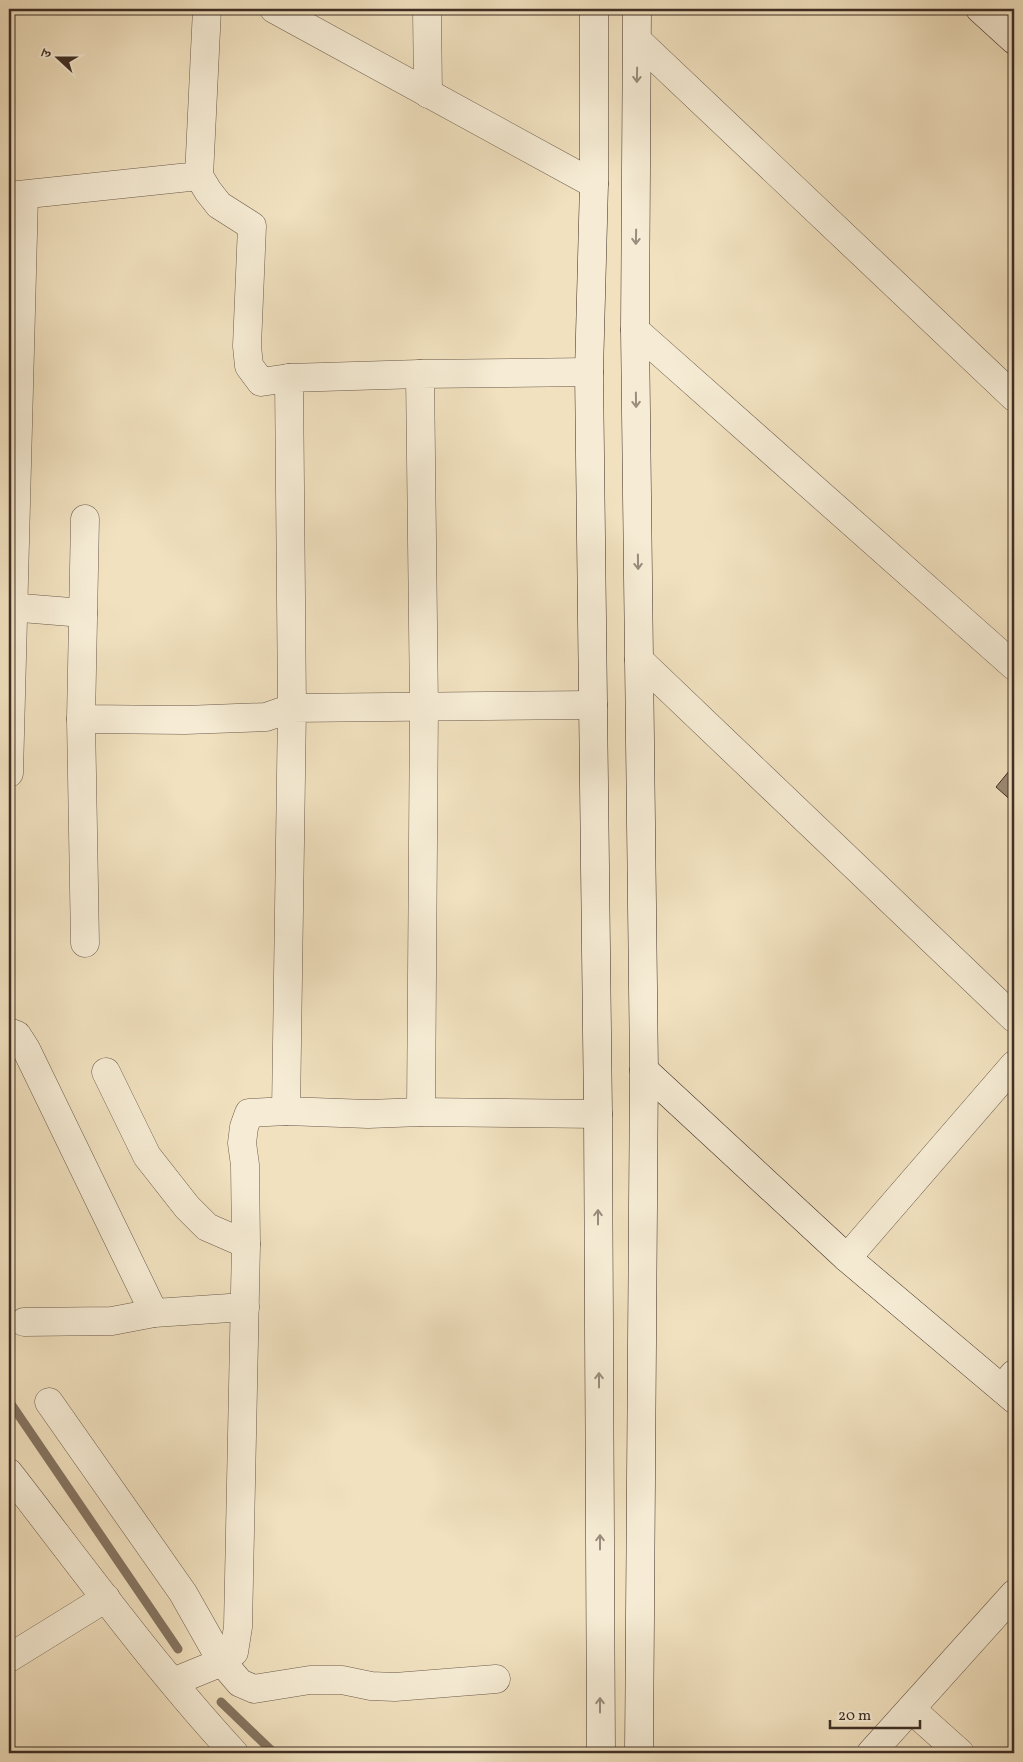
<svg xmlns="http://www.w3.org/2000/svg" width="1023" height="1762" viewBox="0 0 1023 1762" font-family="Vollkorn,'Noto Serif Devanagari',serif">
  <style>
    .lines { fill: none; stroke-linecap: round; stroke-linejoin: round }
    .stream { stroke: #857562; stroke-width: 9 }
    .building { fill: #9c8b75; stroke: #3f2e25 }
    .street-casing { stroke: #6c5b4c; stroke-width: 29 }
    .secondary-casing { stroke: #3f2e25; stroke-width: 29 }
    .street { stroke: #f6ecd5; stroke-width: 28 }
    .secondary { stroke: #f6ecd5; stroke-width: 28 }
    .oneway { stroke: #9a8d7d }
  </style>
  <rect width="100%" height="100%" fill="#f1e1bf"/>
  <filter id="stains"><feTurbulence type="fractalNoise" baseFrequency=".004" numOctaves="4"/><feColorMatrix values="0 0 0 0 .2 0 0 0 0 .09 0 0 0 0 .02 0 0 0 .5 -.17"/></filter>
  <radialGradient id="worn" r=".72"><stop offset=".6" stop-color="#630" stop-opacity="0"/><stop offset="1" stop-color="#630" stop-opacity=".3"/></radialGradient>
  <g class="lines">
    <g class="stream">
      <path d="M9,1401l169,248"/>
      <path d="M221,1702l53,51"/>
    </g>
  </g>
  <path class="building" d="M1014,765v38l-18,-16z"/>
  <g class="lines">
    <g class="street-casing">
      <g id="street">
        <path d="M274,9l320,175"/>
        <path d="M427,9l1,85"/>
        <path d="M638,41l376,356"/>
        <path d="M199,176l9,15 11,14 33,21 -5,120 2,20 12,16 28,-4"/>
        <path d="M9,196l190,-20 8,-167"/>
        <path d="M635,330l379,336"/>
        <path d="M85,519l-4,200 104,1 81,-3 26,-9 -3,-330 131,-4"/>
        <path d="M9,607l74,6"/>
        <path d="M639,660l375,358"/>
        <path d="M593,705l-301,3 -6,403 82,3 53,-2 177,2"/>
        <path d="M81,719l4,224"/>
        <path d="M9,773l15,-578"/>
        <path d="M9,1032l8,3 9,14 128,264"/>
        <path d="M106,1072l41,84 40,51 20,20 39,17"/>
        <path d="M421,1112l3,-405 -4,-333 169,-2"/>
        <path d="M847,1258l167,-193"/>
        <path d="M24,1322l88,-1 42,-8 91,-6"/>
        <path d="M1002,1388l12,-14"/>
        <path d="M49,1402l134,191 39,69 18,21 14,6 56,-9h32l29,6 24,1 101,-8"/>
        <path d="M9,1473c73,94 144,192 225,280"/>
        <path d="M9,1658l97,-60"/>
        <path d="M173,1682l49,-20 12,-10 4,-25 8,-383 -1,-79 -3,-22 2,-16 5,-14 37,-2"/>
        <path d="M911,1709l49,44"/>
        <path d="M871,1753l143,-159"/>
      </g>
    </g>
    <g class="secondary-casing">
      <g id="secondary">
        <path d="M594,9v175l-5,188 9,742 3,639"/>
        <path d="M637,9l-2,321 9,740 -5,683"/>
        <path d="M980,9l34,31"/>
        <path d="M644,1070l203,188 167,141"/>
      </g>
    </g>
    <use href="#street" class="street"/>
    <use href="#secondary" class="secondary"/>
  </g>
  <defs><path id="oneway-shaft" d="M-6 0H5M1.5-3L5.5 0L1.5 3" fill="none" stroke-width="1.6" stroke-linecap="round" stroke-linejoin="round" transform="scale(1.25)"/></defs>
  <g class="oneway">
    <use href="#oneway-shaft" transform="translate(637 75) rotate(91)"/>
    <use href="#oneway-shaft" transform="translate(636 237) rotate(91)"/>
    <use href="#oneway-shaft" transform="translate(636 400) rotate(89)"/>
    <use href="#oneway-shaft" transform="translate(638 562) rotate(89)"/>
    <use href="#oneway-shaft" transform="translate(598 1217) rotate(-90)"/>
    <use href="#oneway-shaft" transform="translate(599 1380) rotate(-90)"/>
    <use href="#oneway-shaft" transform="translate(600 1542) rotate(-90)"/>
    <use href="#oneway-shaft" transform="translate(600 1705) rotate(-90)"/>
  </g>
  <rect width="1023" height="1762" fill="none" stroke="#f1e1bf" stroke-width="30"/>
  <rect x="10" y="10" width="1003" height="1742" fill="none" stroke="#3f2e25" stroke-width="2.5"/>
  <rect x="15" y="15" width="993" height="1732" fill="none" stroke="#3f2e25"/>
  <g transform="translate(58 58) rotate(291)" stroke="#f6ecd5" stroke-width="4" paint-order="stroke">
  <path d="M0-4L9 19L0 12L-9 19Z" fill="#3f2e25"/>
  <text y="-8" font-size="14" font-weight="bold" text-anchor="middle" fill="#3f2e25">उ</text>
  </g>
  <path d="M830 1720v8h90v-8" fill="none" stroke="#3f2e25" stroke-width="2.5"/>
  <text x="838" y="1720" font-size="15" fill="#3f2e25" stroke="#f6ecd5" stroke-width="4" paint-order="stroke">20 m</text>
  <rect width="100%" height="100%" filter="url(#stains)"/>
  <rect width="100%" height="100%" fill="url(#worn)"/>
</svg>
